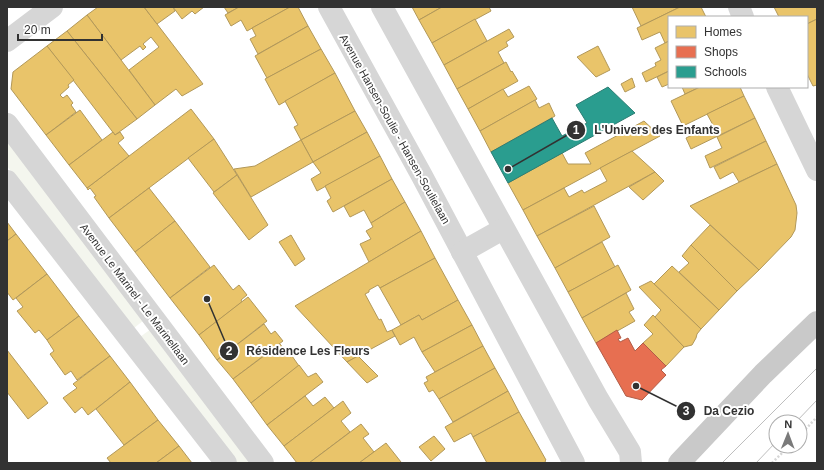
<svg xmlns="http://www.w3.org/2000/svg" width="824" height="470" viewBox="0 0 824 470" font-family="Helvetica,sans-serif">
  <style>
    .green { fill: #f4f6ee }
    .homes { fill: #e9c46a; stroke: #b29859 }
    .shops { fill: #e76f51; stroke: #b15d48 }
    .schools { fill: #2a9d8f; stroke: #2c7d73 }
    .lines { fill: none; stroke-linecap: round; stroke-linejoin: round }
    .path { stroke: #d6d6d6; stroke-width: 2.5; stroke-dasharray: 2 2; stroke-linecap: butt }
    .street { stroke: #d6d6d6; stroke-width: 22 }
    .primary { stroke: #c9c9c9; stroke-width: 22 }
    .tram { stroke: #bebebe; stroke-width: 1 }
    .labels { text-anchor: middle; stroke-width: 4; stroke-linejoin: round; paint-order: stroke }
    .street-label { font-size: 11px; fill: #323232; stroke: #fff }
    .leader { fill: none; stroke: #323232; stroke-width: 1.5 }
    .callout-dot { fill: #323232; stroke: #fff; stroke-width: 1.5 }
    .mark-label { font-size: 12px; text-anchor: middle; font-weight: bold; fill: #fff }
    .callout-label { font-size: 12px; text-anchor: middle; font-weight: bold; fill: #323232; stroke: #fff; stroke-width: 4; stroke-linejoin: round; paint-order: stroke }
  </style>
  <rect width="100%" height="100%" fill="#fff"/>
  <g class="green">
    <path d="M7,139l137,181 -10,8 -127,-162z"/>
    <path d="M151,329l101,134h-16l-96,-126z"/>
  </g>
  <g class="homes">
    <path d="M98,7h46l59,77 -21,12 -6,-7 -21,16 -26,-35 30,-23 -8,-10 -8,7 3,3 -3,3 -3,-4 -19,14 -34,-45z"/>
    <path d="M144,7h29l2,4 -18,13z"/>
    <path d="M173,7h31l-9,7 -3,-3 -10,8z"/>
    <path d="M224,7h15l-11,6z"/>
    <path d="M239,7h51l-43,24 -6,-11 -10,6 -6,-11z"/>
    <path d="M290,7h8l10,19 -50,28 -8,-15 6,-3 -4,-8z"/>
    <path d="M412,7h30l-23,13z"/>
    <path d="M442,7h47l2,4 -59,32 -13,-23z"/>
    <path d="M632,7h48l-39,19z"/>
    <path d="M680,7h21l5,10h-37v24l-4,2 -5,-11 -18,8 -5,-12z"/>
    <path d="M774,7h43v12l-10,5v-7h-28z"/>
    <path d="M87,15l68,90 -18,14 -70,-88z"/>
    <path d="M475,19l12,22 -43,24 -12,-22z"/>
    <path d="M817,19v66l-4,1 -6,-12v-50z"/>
    <path d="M308,26l13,23 -54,29 -12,-22z"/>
    <path d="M509,29l5,8 -8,5 2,4 -10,6 6,11 -47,26 -13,-24z"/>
    <path d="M67,31l70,88 -22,16 -68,-89z"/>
    <path d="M669,41v30l-23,11 -4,-9 14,-7 -1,-3 6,-3 -6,-12z"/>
    <path d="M47,46l27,34 -6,5 1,2 -9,8 3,3 4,-3 6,8 -2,2 5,7 -30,23 -35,-46 2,-17z"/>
    <path d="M598,46l12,24 -14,7 -19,-20z"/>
    <path d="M321,49l14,24 -56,32 -14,-26z"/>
    <path d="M506,62l5,10 1,-1 6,10 -50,28 -11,-20z"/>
    <path d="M669,71v13l-7,3 -5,-10z"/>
    <path d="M335,73l20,38 -54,29 -7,-13 4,-2 -13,-24z"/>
    <path d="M632,78l3,9 -10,5 -4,-8z"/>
    <path d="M529,86l8,13 -57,32 -12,-22 35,-20 5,8z"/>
    <path d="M682,87h18l-15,7z"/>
    <path d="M700,87h40l4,9 -61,30 -12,-25z"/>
    <path d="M744,96l11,22 -64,31 -5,-11 27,-13 -6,-11z"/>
    <path d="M535,100l4,8 10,-5 6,13 -64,36 -11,-21z"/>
    <path d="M191,109l23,30 -105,79 -15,-21 2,-1 -6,-8 -2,2 -1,-2z"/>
    <path d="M80,110l22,30 -33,25 -23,-30z"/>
    <path d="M355,111l12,21 -54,30 -12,-22z"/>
    <path d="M755,118l11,23 -56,27 -5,-12 17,-8 -5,-11z"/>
    <path d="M644,121l16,15 -137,74 -15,-27 54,-30 6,11h23l-6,-11z"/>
    <path d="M113,132l2,3 5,-3 4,6 -6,5 11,13 -42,32 -18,-23z"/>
    <path d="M367,132l13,24 -63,35 -6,-12 10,-6 -8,-11z"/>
    <path d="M214,139l23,36 -23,17 -26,-34z"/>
    <path d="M301,140l12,22 -62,35 -17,-28 21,-3z"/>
    <path d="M766,141l11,23 -38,18 -6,-10 -13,7 -6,-12z"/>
    <path d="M632,151l23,21 -118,64 -14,-26 41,-22 5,9 13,-7 2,3 23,-12 -7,-13z"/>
    <path d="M380,156l12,23 -59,33 -6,-11 4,-3 -6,-12z"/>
    <path d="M777,164l19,41 1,8 -2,17 -4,7 -32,33 -69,-64z"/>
    <path d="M655,172l9,9 -21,19 -14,-13z"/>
    <path d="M237,175l31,50 -19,15 -36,-47z"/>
    <path d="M392,179l13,23 -34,21 -7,-13 -14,7 -6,-11z"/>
    <path d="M149,188l26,33 -40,31 -26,-34z"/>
    <path d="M405,202l16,29 -52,31 -9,-18 11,-5 -5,-8 7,-4 -2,-4z"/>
    <path d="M594,206l16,31 -55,31 -18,-32z"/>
    <path d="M175,221l35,46 -40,31 -35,-46z"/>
    <path d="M7,222l9,12 -9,7z"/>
    <path d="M710,225l49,45 -22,21 -46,-46z"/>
    <path d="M421,231l14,27 -55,30 -2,-3 -9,5v2l-4,2 14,26 2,-1 6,13 5,-2 3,6 -48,26 -52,-56z"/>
    <path d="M16,234l31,40 -34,26 -6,-8v-51z"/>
    <path d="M291,235l14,24 -10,7 -16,-24z"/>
    <path d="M602,242l13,25 -47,25 -13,-24z"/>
    <path d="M691,245l46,46 -18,19 -40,-38 10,-9 -7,-7z"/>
    <path d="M435,258l23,42 -36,20 -3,-5 -18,10 -21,-37z"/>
    <path d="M214,265l19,25 6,-5 8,10 -6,5 1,2 -43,33 -29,-37z"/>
    <path d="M618,265l13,25 -49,28 -14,-26z"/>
    <path d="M672,266l47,44 -18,19 -47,-45z"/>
    <path d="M47,274l32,42 -32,24 -8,-10 -4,3 -18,-22 6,-4 -7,-9z"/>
    <path d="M651,281l50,48 -4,5 -1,4 -4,7 -8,2 -29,-30 6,-7 -22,-23z"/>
    <path d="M626,293l8,16 -5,3 6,9 -39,22 -14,-25z"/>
    <path d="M248,297l19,24 -50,39 -18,-25z"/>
    <path d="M458,300l14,25 -50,27 -8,-15 -14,8 -8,-15 27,-15 3,5z"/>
    <path d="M653,315l31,32 -18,19 -23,-23 10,-9 -9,-9z"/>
    <path d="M79,316l31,40 -33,24 -6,-9 -6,4 -15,-21 4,-3 -7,-11z"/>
    <path d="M264,324l7,10 4,-3 8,10 -50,38 -16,-19z"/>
    <path d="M472,325l11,21 -48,26 -13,-20z"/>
    <path d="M280,344l10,13 2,-1 7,10 -48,37 -18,-24z"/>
    <path d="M483,346l12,22 -56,31 -6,-9 -4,2 -5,-9 4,-2 -2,-4z"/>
    <path d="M7,350l41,53 -20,16 -21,-27z"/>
    <path d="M110,356l20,26 -42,33 -6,-8 -7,6 -12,-15 14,-10 -4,-4z"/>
    <path d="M358,356l20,20 -11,7 -20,-21z"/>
    <path d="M299,365l9,12 8,-4 7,9 -56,43 -16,-22z"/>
    <path d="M495,368l13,23 -55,31 -14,-23z"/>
    <path d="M130,382l28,38 -34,25 -28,-36z"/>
    <path d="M508,391l11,21 -46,25 -2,-4 -17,9 -9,-15z"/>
    <path d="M305,396l8,10 12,-9 9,11 -50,38 -17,-21z"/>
    <path d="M343,401l8,12 -10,8 9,11 -41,31h-12l-13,-17z"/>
    <path d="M519,412l27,48 -1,1 1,2h-59l-14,-26z"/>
    <path d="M158,420l21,26 -23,17h-45l-4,-5z"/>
    <path d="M361,424l8,10 -6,4 11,14 -15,11h-50z"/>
    <path d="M434,436l11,13 -14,12 -12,-14z"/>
    <path d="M386,443l15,19 -1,1h-41z"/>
    <path d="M179,446l13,17h-36z"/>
  </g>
  <path class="shops" d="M617,330l4,8 -3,1 2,3 8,-4 7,13 8,-8 23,23 -5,4 5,5 -24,25 -16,-4 -30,-53z"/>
  <path class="schools" d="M608,87l27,26 -127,70 -17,-31 61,-34 10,18 25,-13 -11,-18z"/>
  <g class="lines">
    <g class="path">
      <path d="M800,435l17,-18"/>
      <path d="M772,463l17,-17"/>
    </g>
    <g class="street">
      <path d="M329,7l93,169 152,287"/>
      <path d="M382,7l216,392 32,53 1,11"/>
      <path d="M739,7l4,10"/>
      <path d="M7,41l45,-34"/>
      <path d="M777,87l40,83"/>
      <path d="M7,124l256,339"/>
      <path d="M7,181l219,282"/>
      <path d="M462,252l41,-23"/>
    </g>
    <path class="primary" d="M679,463l84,-89 54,-52"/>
    <g class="tram">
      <path d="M796,422l21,-22"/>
      <path d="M722,463l95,-95"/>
      <path d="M756,463l20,-21"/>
    </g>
  </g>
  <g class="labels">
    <g class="street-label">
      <text transform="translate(395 129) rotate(61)" y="4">Avenue Hansen-Soulie - Hansen-Soulielaan</text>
      <text transform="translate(135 294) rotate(53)" y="4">Avenue Le Marinel - Le Marinellaan</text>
    </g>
  </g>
  <path class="leader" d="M508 169L576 130M207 299L229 351M636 386L686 411"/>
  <g class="callout-dot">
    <circle cx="508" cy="169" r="4"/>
    <circle cx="207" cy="299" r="4"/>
    <circle cx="636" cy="386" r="4"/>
    <circle cx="576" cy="130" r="10"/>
    <circle cx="229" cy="351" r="10"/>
    <circle cx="686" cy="411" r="10"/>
  </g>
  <g class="mark-label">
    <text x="576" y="134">1</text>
    <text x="229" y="355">2</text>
    <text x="686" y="415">3</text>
  </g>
  <g class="callout-label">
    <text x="657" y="134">L'Univers des Enfants</text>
    <text x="308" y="355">Résidence Les Fleurs</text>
    <text x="729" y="415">Da Cezio</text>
  </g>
  <rect width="824" height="470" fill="none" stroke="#323232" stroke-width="16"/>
  <rect x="668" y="16" width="140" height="72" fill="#ffffff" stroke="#adadad"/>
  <rect x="676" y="26" width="20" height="12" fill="#e9c46a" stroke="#adadad"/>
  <text x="704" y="36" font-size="12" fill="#323232">Homes</text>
  <rect x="676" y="46" width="20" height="12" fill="#e76f51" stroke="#adadad"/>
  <text x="704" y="56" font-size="12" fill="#323232">Shops</text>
  <rect x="676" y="66" width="20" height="12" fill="#2a9d8f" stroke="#adadad"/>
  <text x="704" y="76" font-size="12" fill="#323232">Schools</text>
  <g transform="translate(788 434) rotate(1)"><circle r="19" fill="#ffffff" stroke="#adadad"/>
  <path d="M0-3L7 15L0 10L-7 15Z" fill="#7a7a7a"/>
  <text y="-6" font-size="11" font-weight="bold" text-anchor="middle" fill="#323232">N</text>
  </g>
  <path d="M18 34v6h84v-6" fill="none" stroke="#323232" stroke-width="2"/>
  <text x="24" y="34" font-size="12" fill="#323232" stroke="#ffffff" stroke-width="3" paint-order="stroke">20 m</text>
</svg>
